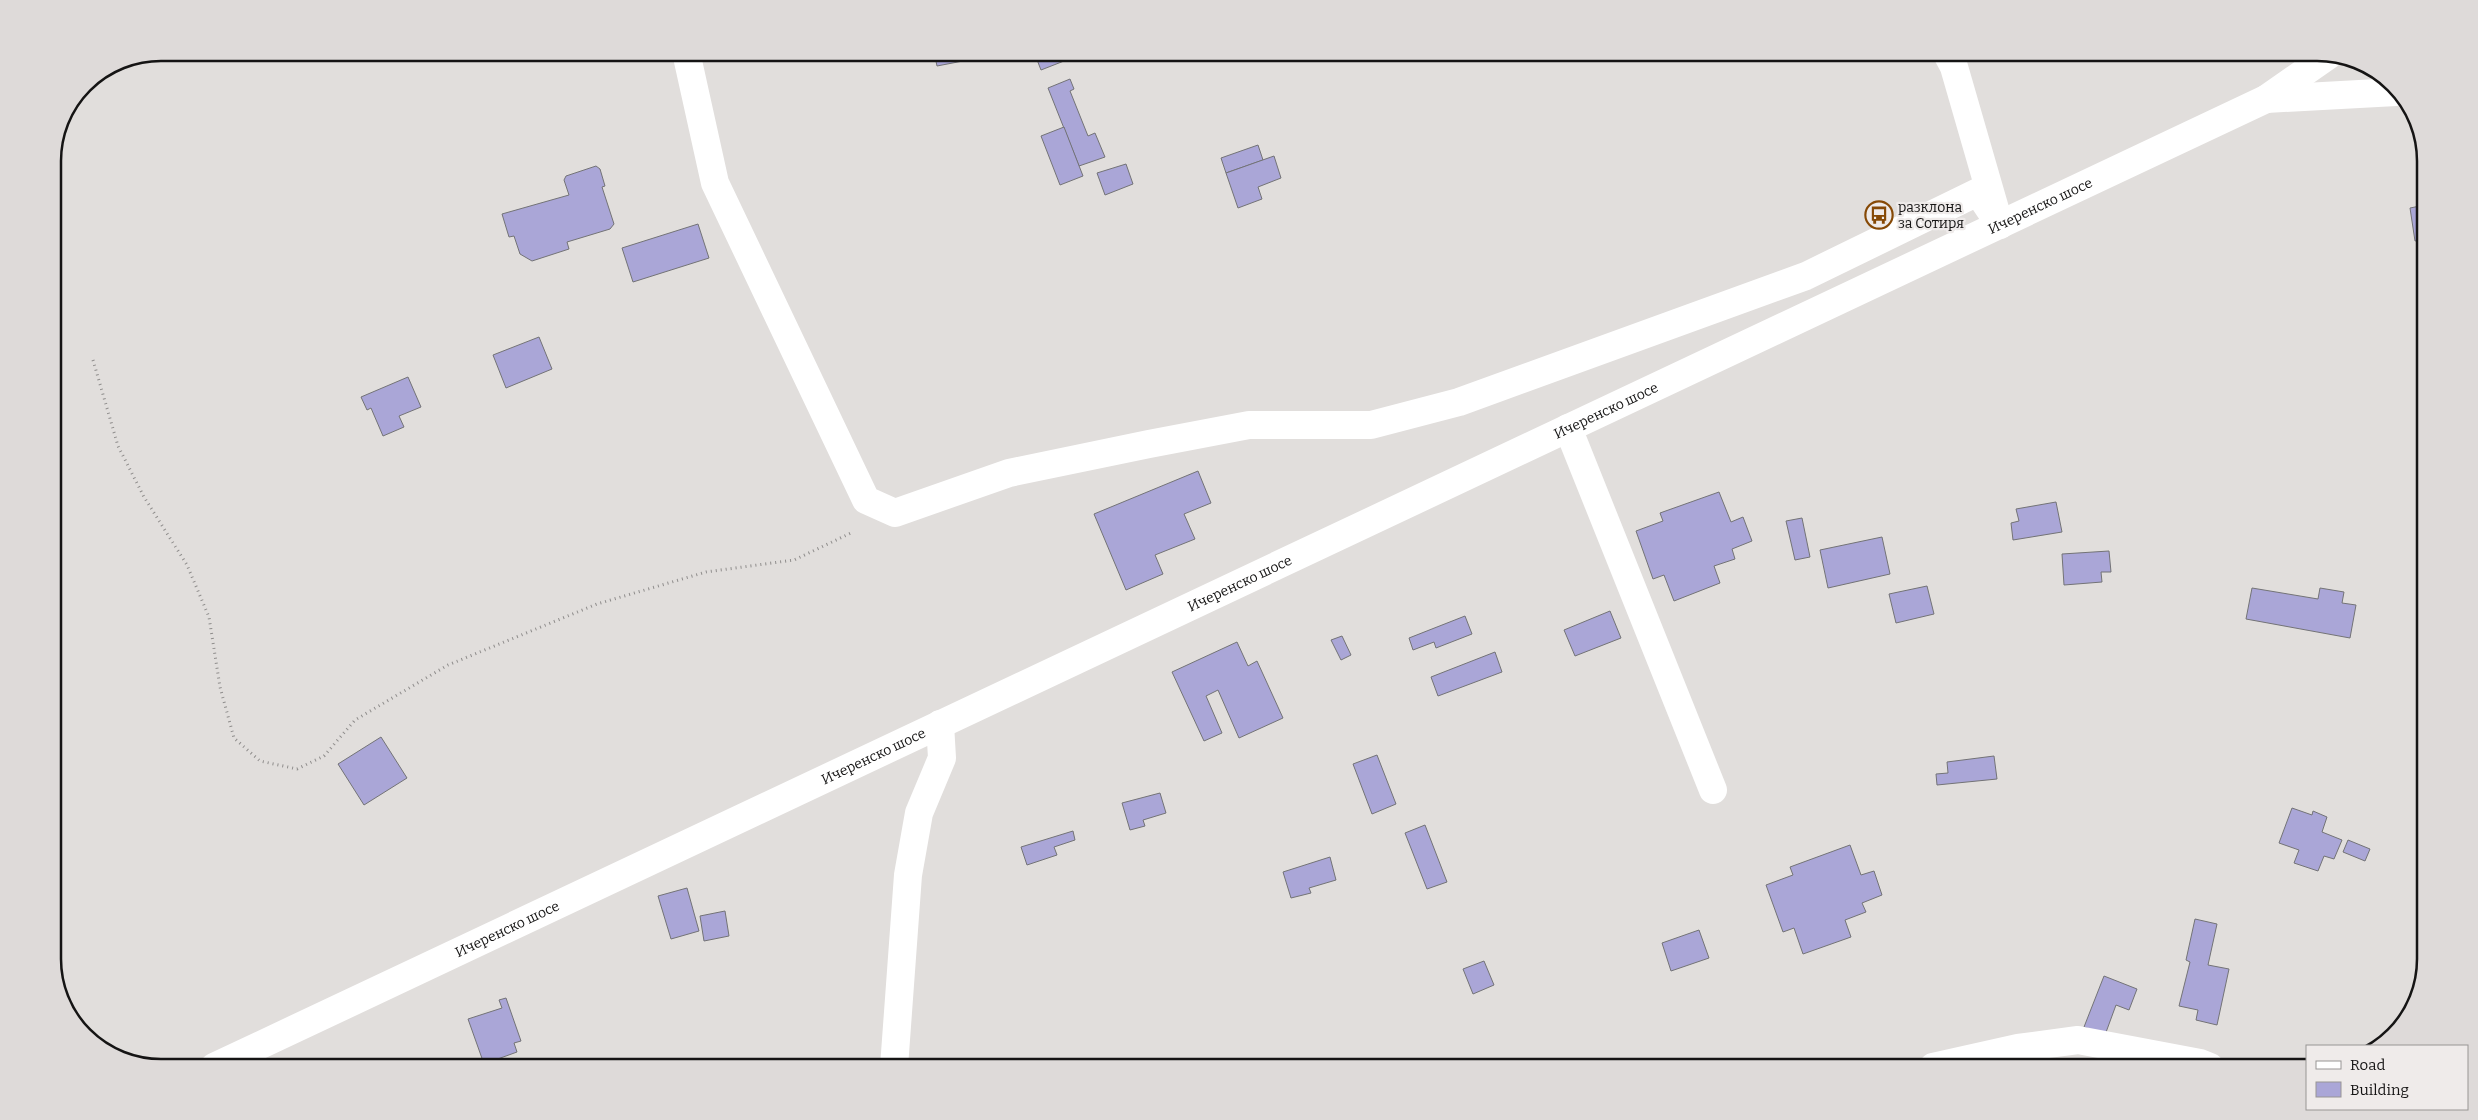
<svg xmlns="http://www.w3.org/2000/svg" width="2478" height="1120" viewBox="0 0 2478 1120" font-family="Bitter,serif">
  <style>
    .building { fill: #aaa6d7; stroke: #737376 }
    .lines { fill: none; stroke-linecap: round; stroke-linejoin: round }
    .path { stroke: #8f8d8c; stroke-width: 3; stroke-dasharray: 1 4; stroke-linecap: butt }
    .minor { stroke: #fff; stroke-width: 28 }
    .labels { text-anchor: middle; stroke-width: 4.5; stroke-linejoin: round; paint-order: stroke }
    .street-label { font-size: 14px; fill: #151414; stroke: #efebea }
    .poi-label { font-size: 14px; fill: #151414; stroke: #efebea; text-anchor: start }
    .rim { fill: none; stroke: #151414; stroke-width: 2.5 }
  </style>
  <rect width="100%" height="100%" fill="#e1dedc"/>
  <g class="building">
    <path d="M934,52h33l1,8 -31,6z"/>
    <path d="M1034,52h27l3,9 -23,9z"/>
    <path d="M1070,79l4,10 -4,2 18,45 7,-3 10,24 -26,9 -31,-78z"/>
    <path d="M1064,127l19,49 -23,9 -19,-49z"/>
    <path d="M1258,145l5,15 -37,13 -5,-15z"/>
    <path d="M1274,156l7,22 -23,9 4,12 -24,9 -12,-35z"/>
    <path d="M1126,164l7,20 -28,11 -8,-22z"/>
    <path d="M596,166l4,3 5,17 -3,1 12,37 -4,5 -43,13 2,7 -37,12 -12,-7 -6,-18 -5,1 -7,-23 67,-19 -5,-15 2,-4z"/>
    <path d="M2425,205v34l-10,2 -5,-33z"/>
    <path d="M698,224l11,34 -76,24 -11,-34z"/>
    <path d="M539,337l13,32 -46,19 -13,-33z"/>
    <path d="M408,377l13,30 -22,9 5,11 -21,9 -12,-28 -4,2 -6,-13z"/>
    <path d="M1198,471l13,32 -27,11 11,25 -40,16 8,19 -37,16 -32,-76z"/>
    <path d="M1719,492l12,30 12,-5 9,24 -20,8 3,10 -21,7 6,17 -46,18 -10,-26 -11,4 -17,-48 27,-10 -3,-8z"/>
    <path d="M2056,502l6,30 -49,8 -2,-17 8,-2 -3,-12z"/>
    <path d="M1802,518l8,39 -15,3 -9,-39z"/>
    <path d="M1882,537l8,37 -62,14 -8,-38z"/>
    <path d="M2109,551l2,21h-10l1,10 -38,3 -2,-31z"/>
    <path d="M1927,586l7,28 -38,9 -7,-29z"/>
    <path d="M2252,588l66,11 2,-11 24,4 -2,11 14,2 -6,33 -104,-19z"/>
    <path d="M1610,611l11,27 -46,18 -11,-26z"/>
    <path d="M1465,616l7,18 -36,14 -2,-6 -21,8 -4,-12z"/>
    <path d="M1342,636l9,19 -10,5 -10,-20z"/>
    <path d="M1237,642l11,24 9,-5 26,57 -44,20 -21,-48 -12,6 16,37 -18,8 -32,-69z"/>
    <path d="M1495,652l7,20 -64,24 -7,-19z"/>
    <path d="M381,737l26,41 -43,27 -26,-41z"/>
    <path d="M1377,755l19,49 -24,10 -19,-50z"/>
    <path d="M1994,756l3,23 -60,6 -1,-11 12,-1 -1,-11z"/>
    <path d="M1160,793l6,20 -23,7 2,6 -15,4 -8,-27z"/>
    <path d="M2292,808l20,7 1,-4 14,6 -5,15 20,8 -8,19 -10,-3 -6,15 -24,-8 5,-13 -20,-7z"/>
    <path d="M1425,825l22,57 -20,7 -22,-56z"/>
    <path d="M1073,831l2,9 -21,7 3,8 -30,10 -6,-18z"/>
    <path d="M2348,840l22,9 -5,12 -22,-9z"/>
    <path d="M1850,845l11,30 13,-4 8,24 -20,8 4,9 -21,8 6,17 -48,17 -9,-26 -11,4 -17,-47 27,-10 -3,-8z"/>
    <path d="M1330,857l6,23 -27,8 2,5 -20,5 -8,-26z"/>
    <path d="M687,888l12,43 -28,8 -13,-43z"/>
    <path d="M725,911l4,25 -25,5 -4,-25z"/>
    <path d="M2195,919l22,5 -9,41 21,4 -12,56 -21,-5 2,-10 -19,-4 11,-44 -4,-2z"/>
    <path d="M1699,930l10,28 -38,13 -9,-28z"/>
    <path d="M1484,961l10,24 -21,9 -10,-25z"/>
    <path d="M2104,976l33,13 -8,21 -13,-5 -11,30 -21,-8z"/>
    <path d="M506,998l15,43 -7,2 3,9 -33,12 -16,-45 34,-11 -3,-8z"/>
  </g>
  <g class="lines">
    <path class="path" d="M93,360l25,86 26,51 43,68 22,52 11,70 14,51 26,23 37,8 27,-13 31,-36 93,-55 149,-61 109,-32 88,-12 57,-27"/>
    <g class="minor">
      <path d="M686,52l29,131 151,317 29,13 114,-40 140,-29 100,-19h122l88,-23 347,-126 172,-84 22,33"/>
      <path d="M1946,52l8,15 41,142"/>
      <path d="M2266,99l130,-7"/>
      <path d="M1568,428l145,362"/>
      <path id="s1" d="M214,1067l2052,-968 63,-44"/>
      <path d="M894,1067l14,-192 11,-62 23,-55 -2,-34"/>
      <path d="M1933,1067l85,-19 60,-8 122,23 10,4"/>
    </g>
  </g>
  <defs>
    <g id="bus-ring" transform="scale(1.4375)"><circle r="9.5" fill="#efebea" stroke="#864906" stroke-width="1.5"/><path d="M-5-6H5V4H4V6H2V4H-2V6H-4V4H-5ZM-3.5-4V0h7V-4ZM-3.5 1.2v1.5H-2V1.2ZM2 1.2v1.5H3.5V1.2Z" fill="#864906"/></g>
  </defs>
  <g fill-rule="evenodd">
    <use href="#bus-ring" x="1879" y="215"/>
  </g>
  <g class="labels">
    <g class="street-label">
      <text dy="5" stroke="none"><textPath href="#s1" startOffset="2019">Ичеренско шосе</textPath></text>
      <text dy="5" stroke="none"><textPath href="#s1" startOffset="1539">Ичеренско шосе</textPath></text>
      <text dy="5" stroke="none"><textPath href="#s1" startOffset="1134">Ичеренско шосе</textPath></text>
      <text dy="5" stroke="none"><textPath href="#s1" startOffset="729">Ичеренско шосе</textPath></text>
      <text dy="5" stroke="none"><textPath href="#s1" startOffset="324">Ичеренско шосе</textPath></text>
    </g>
    <g class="poi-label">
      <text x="1898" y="212">разклона<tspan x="1898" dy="16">за Сотиря</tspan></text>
    </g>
  </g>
  <path d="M0 0H2478V1120H0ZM161 61H2317A100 100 0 0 1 2417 161V959A100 100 0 0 1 2317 1059H161A100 100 0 0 1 61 959V161A100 100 0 0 1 161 61Z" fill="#dedad9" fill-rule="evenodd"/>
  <path class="rim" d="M161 61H2317A100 100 0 0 1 2417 161V959A100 100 0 0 1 2317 1059H161A100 100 0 0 1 61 959V161A100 100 0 0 1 161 61Z"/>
  <rect x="2306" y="1045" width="162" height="65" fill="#efebea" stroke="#989594"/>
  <rect x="2316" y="1061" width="25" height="8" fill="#ffffff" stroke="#989594"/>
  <text x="2350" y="1070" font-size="15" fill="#151414">Road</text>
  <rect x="2316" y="1082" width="25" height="15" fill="#aaa6d7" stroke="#989594"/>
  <text x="2350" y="1095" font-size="15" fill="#151414">Building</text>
</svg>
